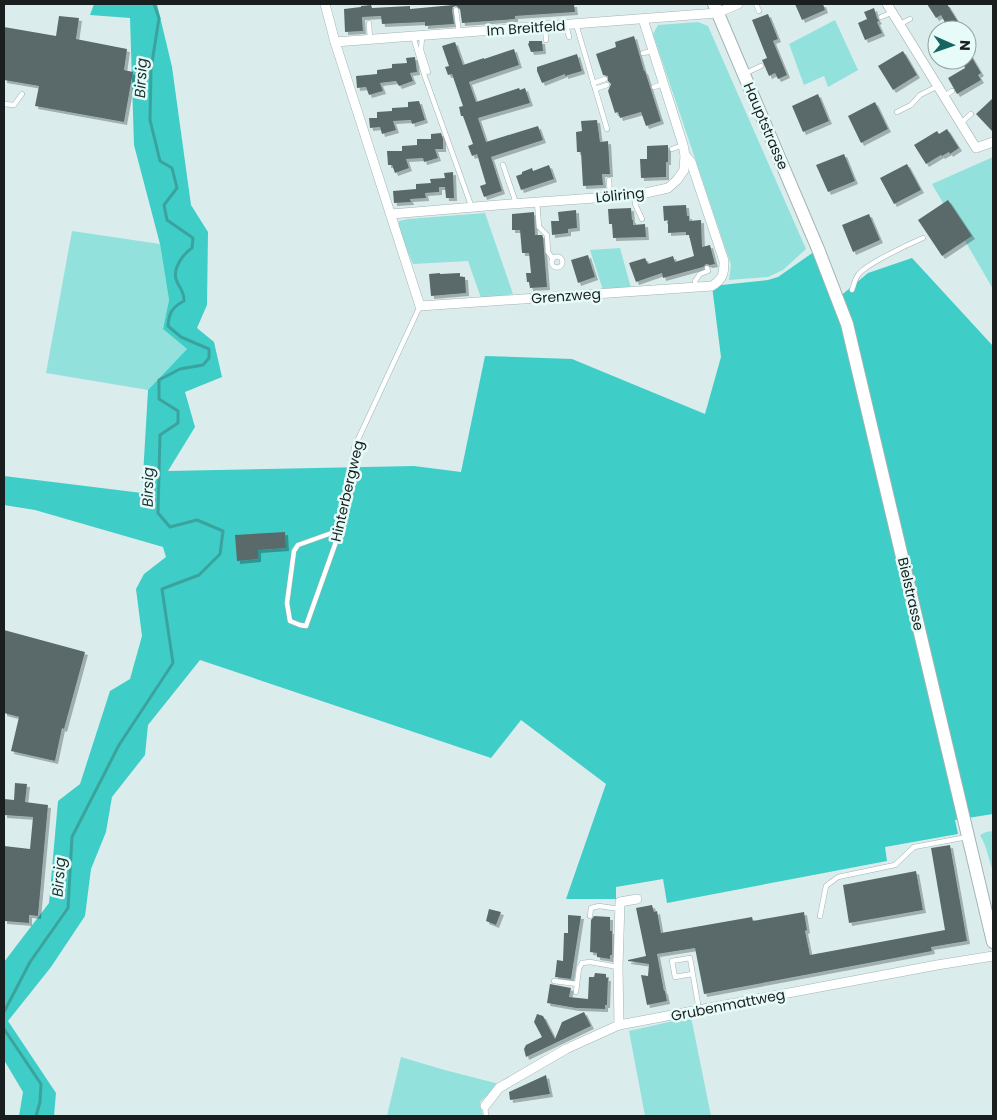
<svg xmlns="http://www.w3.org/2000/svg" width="997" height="1120" viewBox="0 0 997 1120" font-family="Poppins,sans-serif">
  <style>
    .green { fill: #93e1dc }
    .forest { fill: #3fcdc7 }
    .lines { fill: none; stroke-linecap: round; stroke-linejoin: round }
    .stream { stroke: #3ba39e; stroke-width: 3 }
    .building { fill: #5a6b6a; filter: url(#shadow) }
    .lane-casing { stroke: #a1b4b3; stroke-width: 5.5 }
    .street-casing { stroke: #a1b4b3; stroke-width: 10 }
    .secondary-casing { stroke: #a1b4b3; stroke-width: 14 }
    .lane { stroke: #fff; stroke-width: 4.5 }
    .street { stroke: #fff; stroke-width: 9 }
    .secondary { stroke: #fff; stroke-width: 12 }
    .labels { text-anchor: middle; stroke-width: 5; stroke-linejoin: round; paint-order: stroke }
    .street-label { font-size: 14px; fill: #181f1e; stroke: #e7fbf9 }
    .water-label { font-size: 15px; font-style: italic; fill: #19312f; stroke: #e7fbf9 }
  </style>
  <defs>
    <filter id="shadow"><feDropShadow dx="3" dy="3" stdDeviation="0" flood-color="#0004"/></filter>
  </defs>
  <rect width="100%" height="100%" fill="#daedec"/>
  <g class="green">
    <path d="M835,20l23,50 -30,17 -4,-11 -20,9 -15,-41z"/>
    <path d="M698,22l10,4 98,223 -23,21 -15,7 -39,3 2,-15 -78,-231 5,-9z"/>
    <path d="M993,157v132l-61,-105z"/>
    <path d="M485,213l28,81 -32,4 -13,-37 -55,3 -15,-35 1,-8 9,-2z"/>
    <path d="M72,231l88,13 9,56 -6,29 24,20 -39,41 -102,-17z"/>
    <path d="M620,248l11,40 -28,2 -13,-40z"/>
    <path d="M993,831v41l-8,-27 -5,-10 6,-3z"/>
    <path d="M691,1017l20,99h-66l-16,-85z"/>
    <path d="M401,1057l40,12 58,15 -19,18 3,14h-96z"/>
  </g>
  <path class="forest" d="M94,4h63l15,63 19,138 17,27 -1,73 -10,23 17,14 8,35 -37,15 10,35 -27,44 246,-5 47,6 24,-116 87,3 133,55 16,-57 -9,-71 56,-6 10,-3 40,-28 20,49 30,-25 44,-15 81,88v468l-38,6 3,14 -73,13 2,14 -220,42 -4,-24 -47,8v12h-50l40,-115 -85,-64 -30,38 -291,-98 -52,65 -3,30 -33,42 -6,35 -15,37 -6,47 -34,51 -43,54 48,72 -2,23h-35l4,-24 -19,-32v-98l45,-59 9,-102 22,-17 30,-93 20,-12 12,-43 -6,-47 8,-15 22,-17 -3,-10 -128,-37 -31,-5v-29l138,17 6,-103 39,-41 -24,-20 6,-29 -9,-56 -26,-99 -4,-127 -40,-3z"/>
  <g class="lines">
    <g class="stream">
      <path d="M4,1012l26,-50 38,-54 4,-71 47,-92 54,-82 -11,-74 37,-14 21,-21 3,-23 -26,-11 -27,7 -12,-14 2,-78 18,-12v-12l-19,-12v-19l21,-11 23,-4 6,-7v-9l-28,-12 -13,-11c1,-13 4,-19 16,-25 0,-12 -5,-12 -8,-22 -3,-11 7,-25 16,-31l1,-10 -26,-18 -3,-15 13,-17 -5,-20 -12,-7 -10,-41 1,-51 8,-51 -5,-14"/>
      <path d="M4,1029l37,55 -1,18 -4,14"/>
    </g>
  </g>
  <g class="building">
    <path d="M464,4h110l1,8 -60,4v3l-53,4 -2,-14 -4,-3 -3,1 -1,3 2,14 -29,2v-4l-43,2 -1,-8 -19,1 1,14 -18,1 -1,-23 17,-2v-1l10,-1 1,3 38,-2v3z"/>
    <path d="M795,4h28l2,6 -23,10z"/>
    <path d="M927,4h20l16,26h-14l-8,-15 -5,3z"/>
    <path d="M874,8l3,10 2,3 -2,1 5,11 -17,7 -7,-17 9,-4 -3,-7z"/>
    <path d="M768,14l10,25 -5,2 14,34 -9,4 -3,-6 -6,3 -7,-16 5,-2 -15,-38z"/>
    <path d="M59,16l20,2 -3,21 51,10 -3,21 9,2 -9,50 -89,-16 4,-20 -35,-6 1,-22h-1v-31l52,9z"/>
    <path d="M634,36l10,35h1l16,50 -15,5 -5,-14 -21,6 -2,-6 -3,1 -7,-22 3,-7 -3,-3v-5l-5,-1 -7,-21 20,-7 -1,-5z"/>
    <path d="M529,41h13l1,10 -12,1 -3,-8 1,-1z"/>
    <path d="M455,42l8,23 21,-7v1l30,-10 5,16 -50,17 7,20 43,-14 1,2 5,-2 5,15 -52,15 8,24 52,-16 5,14 -52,17 11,34 -18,6 -4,-11 6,-2 -9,-30 -5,2 -4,-10 5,-2 -10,-28h-2l-2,-9 4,-1 -11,-32 -4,1 -3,-8 4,-1 -7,-20z"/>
    <path d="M967,49l14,24 -3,2 3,5 -24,14 -9,-16 17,-10 -1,-3 3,-2z"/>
    <path d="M903,51l14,24 -24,15 -15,-24z"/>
    <path d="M577,54l5,17 -17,5v-2l-23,9 -5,-12v-4z"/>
    <path d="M415,57l2,15 -7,1 3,8 -14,5 -3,-5 -16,2 3,8 -14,4 -3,-8 -9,1 -1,-12 21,-2v-4l15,-2v-4l15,-1 -1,-5z"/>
    <path d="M818,94l11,27 -26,11 -11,-26z"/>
    <path d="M993,98v34l-17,-18z"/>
    <path d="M419,101l6,19 -13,4 -1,-4 -18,1 3,9 -14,4 -2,-7 -10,1 -1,-10h8v-6l15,-1v-3l16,-1v-5z"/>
    <path d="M875,102l13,27 -27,14 -13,-27z"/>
    <path d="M597,120l3,22 8,-1 2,33h-8l1,11 -20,1 -2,-34h-4l-1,-20 6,-1 -1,-10z"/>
    <path d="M947,129l12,19 -9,6 -1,-2 -7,4 -1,-1 -15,9 -12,-19 23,-14 2,3z"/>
    <path d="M441,133l2,6v10h-8l3,9 -14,4 -1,-4 -17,1 3,9 -14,5 -3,-8h-4l-1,-14h15v-5l15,-1v-6h14v-5z"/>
    <path d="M668,145v17h-2v15l-25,1 -1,-19h7v-13z"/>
    <path d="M844,154l11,27 -27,11 -12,-27z"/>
    <path d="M907,164l14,26 -27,14 -14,-26z"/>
    <path d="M549,165l5,14 -33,11 -5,-14 6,-2v-2l10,-4 1,3z"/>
    <path d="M453,172l1,26h-8l-1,-11h-6v5l-14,1 1,5 -16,1 1,3 -17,1 -1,-12 23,-2v-5l15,-1 -1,-4 15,-1 -1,-5z"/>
    <path d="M948,200l24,36 -30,20 -24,-36z"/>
    <path d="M686,205l1,11h2v5l12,-1 1,27 8,-2 5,19 -5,1 -4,-1 -3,3 -40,11 -1,-5 -26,9 -7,-19 16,-5 3,6 25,-8 2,6 19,-6 -5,-21h-3v-3l-18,1v-13l-4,1 -1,-15z"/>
    <path d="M631,208l1,12h1v5l12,-1 1,13 -33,1 -1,-14h-3l-1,-15z"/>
    <path d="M576,210l1,18 -9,1v4l-16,2 -1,-14h8l-1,-9z"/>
    <path d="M534,212l1,23h7l1,2 4,50 -17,1 -1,-6h-2l-1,-9h5l-2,-20h-7l-2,-23h-8v-16z"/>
    <path d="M869,214l11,26 -27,12 -11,-27z"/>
    <path d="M588,255l7,22 -17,6 -7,-23z"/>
    <path d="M440,273v1l20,-1v4h5l1,16 -35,3 -2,-22z"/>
    <path d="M285,532l1,16 -28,2v9l-21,2 -2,-26z"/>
    <path d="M4,630l81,22 -21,77 -2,-1 -7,33 -44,-10 8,-34 -15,-4z"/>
    <path d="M15,783l12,1 -2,18 23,3 -10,111 -9,-1v8l-25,-2v-75l26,3 3,-32 -29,-2v-16l10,1z"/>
    <path d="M950,845l17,96 -36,6 1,4 -228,43 -9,-46 -38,6 7,37h1l2,10 -20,4 -6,-30 7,1 1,-12 -21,-3v-1l18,-4 -10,-48 16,-3 2,7 3,-1 4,22 91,-16 1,4 51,-9 3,18 -2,1 5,24 135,-25 -14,-82z"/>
    <path d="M916,871l7,39 -74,13 -6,-38z"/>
    <path d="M489,909l12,3 -5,13 -10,-4z"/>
    <path d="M568,915l13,1 -10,63 -16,-2 2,-17 6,1 1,-28h4z"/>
    <path d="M594,916l16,1v14h2v24h-2v4l-13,-2v-4l-7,-1 1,-32z"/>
    <path d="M595,973l11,1v4h2l-1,27h-2v4l-29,-1 -29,-5 3,-19 21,4 -2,9 19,2 1,-22h5z"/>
    <path d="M584,1012l7,14 -65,31 -2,-8 2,-4 16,-8 -8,-15 3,-8 6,2 12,23 7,-17z"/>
    <path d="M546,1075l4,19 -40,6 -1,-8z"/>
  </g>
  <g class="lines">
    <g class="lane-casing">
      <g id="lane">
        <path d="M756,4l3,7"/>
        <path d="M456,10l3,23"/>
        <path d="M881,17l12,-5"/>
        <path d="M369,23l1,16"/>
        <path d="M576,24l31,105"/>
        <path d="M900,24l10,-5"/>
        <path d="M566,25l3,12"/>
        <path d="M545,27l1,13"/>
        <path d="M413,36l12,41 47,131"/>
        <path d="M422,36l-1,14 7,22"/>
        <path d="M643,53l10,-2"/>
        <path d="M744,74l17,-8"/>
        <path d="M593,83l12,-4"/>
        <path d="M654,87l9,-3"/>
        <path d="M595,89l12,-4"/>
        <path d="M944,96l8,-5"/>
        <path d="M4,104l10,1 8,-11"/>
        <path d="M897,112l14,-7 9,-10 18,-9"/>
        <path d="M961,123l10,-9"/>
        <path d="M672,149l11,-4"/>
        <path d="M503,165l13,38"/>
        <path d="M609,180l1,16"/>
        <path d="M637,195l-2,9 7,15"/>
        <path d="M537,202l2,25 8,8 1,17 5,7"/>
        <circle cx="557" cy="262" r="5.5"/>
        <path d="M696,287l-1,-6 5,-7 8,-3 -1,-3"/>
        <path d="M852,290c2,-5 3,-11 6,-15 8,-11 51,-31 65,-37"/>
        <path d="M340,530l-42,15 -4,6 -7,52 3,18 10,4 6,1 36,-101 12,-77 66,-142"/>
        <path d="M590,916l1,-8 8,-2 21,3"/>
        <path d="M820,916l6,-30 12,-9 57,-12 19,-18 53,-10"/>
        <path d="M692,974l-17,3 -3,-16 18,-3 9,52"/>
        <path d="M554,981l23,3"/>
        <path d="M576,992l3,-24 3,-5 8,-1 28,5"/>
        <path d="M485,1106l1,10"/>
      </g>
    </g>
    <g class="street-casing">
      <g id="street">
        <path d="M325,4l10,38 85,264 292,-20c11,-7 12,-12 12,-25l-33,-99 -6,-7"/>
        <path d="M887,4l89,144 17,-6"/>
        <path d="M335,42l382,-29 21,-9"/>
        <path d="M391,214l120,-10 126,-9 31,-7 9,-8 7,-10 1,-15 -2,-10 -40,-126"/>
        <path d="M619,1025l-1,-58 2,-65 17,-3"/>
        <path d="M485,1106l14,-18 67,-39 53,-24 318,-60 56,-9"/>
      </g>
    </g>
    <g class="secondary-casing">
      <path id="secondary" d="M714,4l104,245 29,75 146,618"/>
    </g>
    <use href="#lane" class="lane"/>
    <use href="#street" class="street"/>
    <use href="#secondary" class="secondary"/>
  </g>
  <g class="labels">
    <g class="street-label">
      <text transform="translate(526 28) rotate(-4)" y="5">Im Breitfeld</text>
      <text transform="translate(766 126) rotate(67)" y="5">Hauptstrasse</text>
      <text transform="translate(620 195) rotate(-6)" y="5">Löliring</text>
      <text transform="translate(566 296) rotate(-4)" y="5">Grenzweg</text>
      <text transform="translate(347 491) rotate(-77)" y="5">Hinterbergweg</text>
      <text transform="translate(911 594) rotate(77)" y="5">Bielstrasse</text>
      <text transform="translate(728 1005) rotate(-11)" y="5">Grubenmattweg</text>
    </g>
    <g class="water-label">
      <text transform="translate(141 78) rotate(-87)" y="5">Birsig</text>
      <text transform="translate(148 487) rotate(-89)" y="5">Birsig</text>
      <text transform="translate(59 877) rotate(-86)" y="5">Birsig</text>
    </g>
  </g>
  <rect width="997" height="1120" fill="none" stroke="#181f1e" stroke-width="10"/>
  <g transform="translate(952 45) rotate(92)"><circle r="24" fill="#e7fbf9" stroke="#94a3a1"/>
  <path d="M0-4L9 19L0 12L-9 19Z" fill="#176562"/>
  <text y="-8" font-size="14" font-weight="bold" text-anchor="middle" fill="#181f1e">N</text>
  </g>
</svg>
